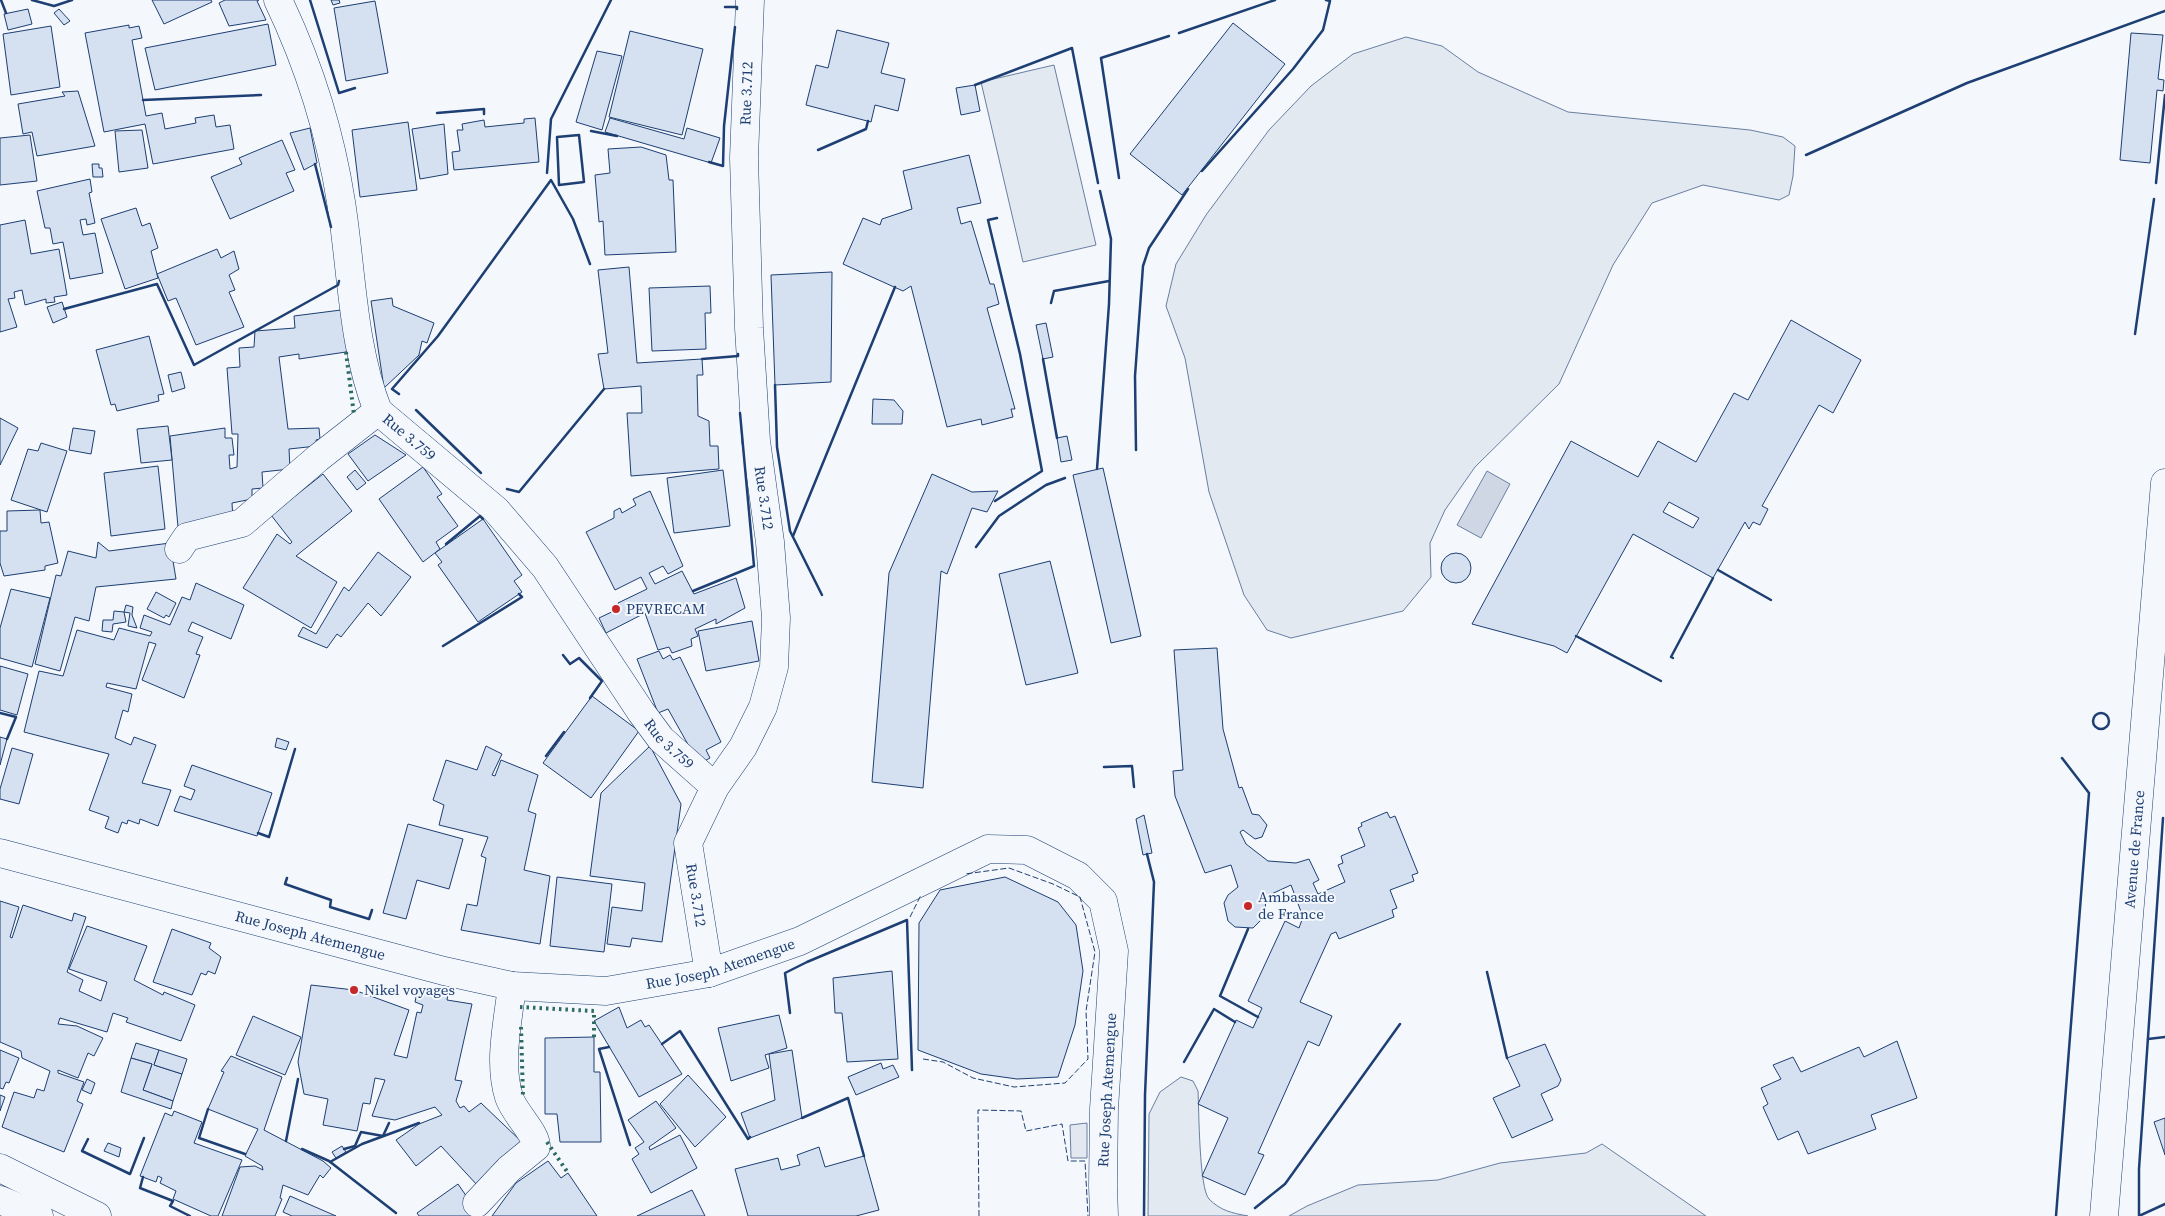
<svg xmlns="http://www.w3.org/2000/svg" width="2165" height="1216" viewBox="0 0 2165 1216" font-family="'Source Serif 4',serif">
  <style>
    .green { fill: #e3e9f0; stroke: #687fa3 }
    .parking { fill: #e3e8f0; stroke: #687fa3 }
    .water { fill: #cfd7e4; stroke: #687fa3 }
    .building { fill: #d5e0f0; stroke: #1d3f73; fill-rule: evenodd }
    .lines { fill: none; stroke-linecap: round; stroke-linejoin: round }
    .minor-casing { stroke: #1d3f73; stroke-width: 29 }
    .primary-casing { stroke: #1d3f73; stroke-width: 29 }
    .minor { stroke: #f4f7fb; stroke-width: 28 }
    .primary { stroke: #f4f7fb; stroke-width: 28 }
    .hedge { stroke: #2c6c60; stroke-width: 4; stroke-dasharray: 2.5 4; stroke-linecap: butt }
    .fence { stroke: #1d3f73; stroke-width: 1; stroke-dasharray: 6 2.5; stroke-linecap: butt }
    .wall { stroke: #1d3f73; stroke-width: 2.5 }
    .poi-dot { fill: #c62828; stroke: #f4f7fb; stroke-width: 2 }
    .labels { text-anchor: middle; stroke-width: 4; stroke-linejoin: round; paint-order: stroke }
    .street-label { font-size: 15px; fill: #1d3f73; stroke: #f4f7fb }
    .poi-label { font-size: 15px; fill: #1d3f73; stroke: #f4f7fb; text-anchor: start }
  </style>
  <rect width="100%" height="100%" fill="#f4f7fb"/>
  <g class="green">
    <path d="M1406,37l36,9 36,26 90,40 182,18 33,7 12,9 -2,30 -4,19 -10,5 -76,-15 -51,18 -39,62 -54,119 -84,83 -30,43 -15,33 1,34 -28,34 -112,27 -24,-8 -23,-35 -35,-103 -24,-134 -19,-52 10,-42 30,-49 63,-85 42,-44 42,-32z"/>
    <path d="M1054,65l42,180 -73,17 -42,-180z"/>
    <path d="M1181,1077l12,4 5,10c1,19 1,97 11,108 12,12 23,14 39,17h-100l1,-102 11,-22z"/>
    <path d="M1602,1144l104,72h-417l18,-10 51,-21 80,-5 62,-17 86,-10z"/>
  </g>
  <path class="parking" d="M1087,1123v35h-16l-1,-33z"/>
  <path class="water" d="M1487,471l23,13 -29,54 -24,-13z"/>
  <g class="building">
    <path d="M152,0h59l1,2 -48,22z"/>
    <path d="M225,0h34l-2,1 9,19 -37,6 -10,-23z"/>
    <path d="M331,0h8l1,3 -7,2z"/>
    <path d="M375,1l13,72 -42,8 -12,-73z"/>
    <path d="M28,9l4,15 -24,6 -4,-16z"/>
    <path d="M59,9l11,12 -6,4 -10,-12z"/>
    <path d="M1233,23l52,41 -103,131 -52,-41z"/>
    <path d="M268,24l8,41 -121,25 -10,-42z"/>
    <path d="M129,25v3l10,-2 3,12 -10,2 14,76 16,-3 3,16 31,-6 -1,-5 19,-3 2,12 14,-2 4,24 -81,15 -8,-40 -41,8 -19,-99z"/>
    <path d="M51,26l9,61 -49,8 -8,-61z"/>
    <path d="M837,30l52,13 -8,30 24,6 -7,32 -23,-6 -4,17 -65,-17 10,-40 12,3z"/>
    <path d="M630,31l73,18 -21,86 -73,-18z"/>
    <path d="M2131,33l32,2 -5,44 6,1 -1,11 -6,-1 -7,73 -30,-3z"/>
    <path d="M597,51l25,5 -20,74 -26,-8z"/>
    <path d="M975,85l5,26 -19,4 -5,-27z"/>
    <path d="M78,91l17,55 -58,10 -5,-24 -9,2 -5,-30 47,-8 -3,-4z"/>
    <path d="M535,118l4,44 -85,8 -2,-18 8,-1 -3,-21h6l-1,-6 22,-4 1,7 39,-4v-4z"/>
    <path d="M610,118l74,21 3,-11 33,10 -9,25 -106,-31z"/>
    <path d="M408,122l9,68 -57,7 -8,-67z"/>
    <path d="M444,124l4,50 -28,5 -8,-50z"/>
    <path d="M310,128l7,35 -13,7 -14,-37z"/>
    <path d="M142,130l6,38 -29,4 -4,-41z"/>
    <path d="M30,135l7,46 -37,4v-47z"/>
    <path d="M282,140l13,30 -9,3 8,18 -64,28 -19,-42 31,-13 -3,-6z"/>
    <path d="M641,147l25,8 3,25h4l3,72 -71,3 -2,-34 -4,1 -4,-47 15,-2 -2,-24z"/>
    <path d="M969,155l12,48 -24,5 4,16 10,-3 19,63h4l5,20 -12,4 28,101h-4l2,8 -31,8 -1,-6 -34,8 -36,-141 -8,5 -60,-27 20,-46 17,7 2,-6 30,-10 -9,-38z"/>
    <path d="M92,164h7v4h3l1,9h-10z"/>
    <path d="M90,179l2,13 -3,1 6,30 -8,2 -1,-6 -6,1 3,15 12,-2 8,40 -33,6 -7,-37 -10,2 -3,-16h-5l-8,-37z"/>
    <path d="M136,208l6,18 8,-3 8,25 -7,3 7,27 -33,11 -24,-70z"/>
    <path d="M25,220l6,34 28,-5 8,46 -13,2 1,5 -9,1v-4l-21,6 -3,-15 -8,2 1,6 -7,1 9,28 -17,5v-107z"/>
    <path d="M217,249l4,9 13,-7 5,18 -10,6 6,15 -6,2 15,35 -48,18 -20,-47 -8,3 -11,-27z"/>
    <path d="M629,267l8,96 65,-4 1,16h-6l1,41 11,5 1,25h8l1,23 -88,7 -4,-63h15l-1,-27 -37,3 -6,-35 10,-1 -10,-83z"/>
    <path d="M832,272l-1,110 -56,3 -4,-110z"/>
    <path d="M710,286l1,27h-6l1,36 -54,2 -3,-63z"/>
    <path d="M392,298l1,8 41,17 -7,20 -5,-2 -3,14 -35,33 -13,-87z"/>
    <path d="M62,302l5,15 -14,6 -6,-16z"/>
    <path d="M341,310l7,35 -2,7 -47,7v-5l-20,3 9,72 31,-1 1,11 -4,1 1,6 -28,3 1,20 -28,3 1,16 -11,1v10l-20,4 1,16 -55,8 -8,-91 55,-8v10h7l2,17h-5l1,14 7,-2 1,-33h-6l-5,-66 13,-1 -1,-19 15,-1 1,-16 40,-3 -1,-12z"/>
    <path d="M1791,320l70,40 -28,53 -14,-8 -57,101 6,3 -8,16 -7,-3 -4,7 -4,-7 -32,56 -80,-44 -66,119 -13,-7 -82,-22 99,-183 67,36 20,-36 38,21 38,-69 14,7zM1669,502l30,16 -6,10 -30,-16z"/>
    <path d="M1046,323l7,34 -10,2 -7,-34z"/>
    <path d="M149,336l15,58 -6,1 1,6 -42,10 -2,-7 -4,1 -15,-55z"/>
    <path d="M181,372l4,16 -13,4 -4,-17z"/>
    <path d="M873,399l21,1 9,11 -1,13h-30z"/>
    <path d="M0,418l18,10 -18,37z"/>
    <path d="M168,426l4,34 -31,3 -4,-34z"/>
    <path d="M73,428l22,3 -4,23 -22,-4z"/>
    <path d="M375,435l31,20 -38,26 -20,-27z"/>
    <path d="M1067,436l5,24 -11,2 -4,-24z"/>
    <path d="M41,443l26,8 -20,61 -36,-12 17,-51 10,2z"/>
    <path d="M158,466l7,63 -54,7 -7,-63z"/>
    <path d="M423,467l19,27 -5,3 21,29 -22,16 4,7 -17,13 -44,-63z"/>
    <path d="M1103,468l38,168 -30,7 -38,-168z"/>
    <path d="M355,470l11,13 -9,7 -10,-13z"/>
    <path d="M723,470l7,56 -56,7 -7,-55z"/>
    <path d="M323,474l29,37 -56,45 41,26 -26,46 -68,-40 34,-54 13,10 2,-2 -21,-27z"/>
    <path d="M932,474l40,18 26,-1 -11,21 -15,-4 -25,66 -6,-3 -18,217 -51,-6 17,-209z"/>
    <path d="M650,491l33,75 -15,8 -5,-8 -14,7 6,11 27,-13 12,23 42,-16 9,30 -29,16v-5l-21,10 3,7 -7,3 1,7 -20,7 -3,-6 -11,3 -13,-37 -39,20 -7,-15 21,-10 -2,-5 29,-14 -6,-12 -26,13 -29,-58 28,-14v-7l6,-3 2,5 14,-8 -3,-6z"/>
    <path d="M40,510l1,13 8,-1 9,41 -13,3v4l-41,6 -4,-13v-32h7v-20z"/>
    <path d="M483,519l39,56 -8,6 8,11 -44,30 -40,-57 4,-3 -7,-9z"/>
    <path d="M98,542l11,9 61,-8 6,36 -80,8 -7,34 -14,-4 -15,54 -25,-7 21,-89 5,1 7,-25 28,7z"/>
    <path d="M378,552l33,25 -30,39 -13,-13 -27,34 -4,-3 -10,14 -29,-12 5,-9 13,7 28,-47 5,4z"/>
    <circle cx="1456" cy="568" r="15"/>
    <path d="M1050,561l28,112 -52,12 -27,-111z"/>
    <path d="M196,583l48,22 -13,34 -39,-17 -4,9 15,6 -7,17 4,1 -16,43 -42,-18 14,-36 -7,-2 -13,47 -29,-6 -1,4 26,7 -4,18 -5,-2 -8,28 16,7 3,-8 22,8 -14,38 29,7 -13,36 -18,-7 -1,5 -11,-4 -1,4 -5,-2 -4,11 -13,-5 4,-11 -20,-7 20,-56 -85,-22 15,-61 24,5 14,-46 37,10 5,-12 31,8 2,-4 -12,-4 4,-13 26,10 12,-28 8,3z"/>
    <path d="M11,589l39,9 -18,69 -32,-9v-30z"/>
    <path d="M156,592l20,11 -7,14 -3,-2 -2,3 -17,-9z"/>
    <path d="M126,605l7,2 -1,8 5,13 -9,-2 2,-13 -6,-1z"/>
    <path d="M114,611l10,1 2,10 -13,2 -1,8 -10,-1 1,-11h10z"/>
    <path d="M752,621l7,40 -53,10 -8,-40z"/>
    <path d="M1217,648l6,81 16,59 3,-1 10,27 7,1 8,10 -5,12 -7,2 -12,-9 -3,2 6,12 22,17 28,2 13,-4 10,21 -6,3 5,11 27,-12 -7,-17 5,-2 -2,-7 24,-10 -7,-18 4,-2 -1,-3 26,-11 3,6 5,-2 23,57 -6,2 2,6 -24,9 7,18 -5,2 2,7 -55,22 -3,-7 -5,2 -31,68 32,14 -13,30 -11,-5 -50,112 6,2 -19,40 -43,-19 26,-58 -30,-14 38,-84 17,8 9,-20 -14,-7 37,-80 14,7 4,-11 -12,-32 -26,12 1,18 -13,13 -18,-1 -7,-6 -4,-18 4,-8 10,-8 -7,-22 -26,8 -30,-77 -2,-25 10,-1 -9,-120z"/>
    <path d="M659,651l4,8 7,-4 3,5 7,-3 41,85 -15,8 4,8 -11,6 -31,-55 -10,4 -21,-54z"/>
    <path d="M0,666l28,8 -11,41 -17,-5z"/>
    <path d="M592,696l47,35 -48,67 -48,-35z"/>
    <path d="M0,737l7,2 -7,26z"/>
    <path d="M277,738l12,4 -3,8 -11,-3z"/>
    <path d="M486,746l16,8 -10,21 3,1 6,-16 37,15 -10,36 8,3 -12,56 26,6 -10,68 -79,-14 6,-26 10,2 9,-48 -5,-2 7,-19 -49,-12 5,-20 -11,-5 13,-40 31,10z"/>
    <path d="M650,746l31,58 -19,138 -30,-4 -2,9 -23,-3 5,-37 30,4 3,-28 -55,-7 11,-83z"/>
    <path d="M12,748l21,6 -14,50 -19,-5v-10z"/>
    <path d="M192,765l80,28 -15,43 -83,-25 6,-15 11,4 4,-10 -11,-4z"/>
    <path d="M1144,815l8,38 -9,2 -7,-36z"/>
    <path d="M408,824l55,15 -14,50 -32,-9 -11,39 -23,-6z"/>
    <path d="M557,877l55,7 -8,68 -54,-6z"/>
    <path d="M1005,877l53,25 18,23 7,46 -8,54 -17,52 -41,2 -36,-5 -63,-24 1,-127 21,-33z"/>
    <path d="M0,901l19,6 -9,30 2,1 11,-33 49,16 2,-8 12,4 -19,55 16,8 -4,11 22,10 6,-19 -38,-13 18,-43 60,20 -13,34 29,15 1,-3 31,13 -14,36 -55,-19 2,-4 -15,-5 -6,19 -47,-14 -2,6 19,2 26,12 -9,18 -6,-3 -10,25 -20,-8v3l26,9 -7,19 6,3 -19,48 -62,-25 12,-35 20,6 3,-9 7,2 6,-20 -28,-13 -1,-7 -21,-9z"/>
    <path d="M172,929l39,14 -2,5 12,9 -6,17 -7,-3 -2,4 -5,-2 -9,22 -39,-13z"/>
    <path d="M892,971l6,88 -51,3 -5,-49h-7l-2,-35z"/>
    <path d="M311,985l43,5 55,20 -15,45 13,3 10,-46 4,1 2,-8 -8,-3 3,-14 30,6 -1,6 25,4 -17,76 7,1 -6,20 4,7 4,-2 5,6 12,-9 42,40 -45,43 -37,-40 -25,20 -20,-26 23,-16 23,-9 -7,-8 -40,13 -23,-4 13,-36 -10,-2 -5,26 -7,-1 -6,28 -34,-6 5,-26 -24,-5 -6,-32z"/>
    <path d="M619,1007l8,21 14,-8 4,7 4,-2 33,49 -43,23 -45,-76z"/>
    <path d="M779,1015l8,33 -22,7 4,13 -38,13 -13,-53z"/>
    <path d="M253,1016l48,21 -16,38 -49,-20z"/>
    <path d="M594,1037v35h6l1,70h-41l-3,-28h-12v-76z"/>
    <path d="M1897,1041l20,57 -46,17 5,14 -68,25 -10,-23 -20,9 -15,-33 5,-3 -7,-16 20,-9 -8,-14 20,-8 8,15 58,-25 5,10z"/>
    <path d="M136,1043l23,7 -5,15 28,9 -9,27 -30,-11 9,-26 -21,-6z"/>
    <path d="M1545,1044l16,36 -3,6 -17,8 12,26 -41,18 -19,-40 27,-12 -13,-28z"/>
    <path d="M0,1050l19,8 -10,25 -3,-1 -3,7 -3,-1z"/>
    <path d="M159,1050l28,9 -5,15 -28,-9z"/>
    <path d="M792,1050l10,68 -52,20 -9,-25 34,-13 -6,-46z"/>
    <path d="M231,1056l51,21 -18,53 59,31 8,7 -8,10 -3,-3 -12,20 -25,-10 -3,13 2,1 -7,17h-53l18,-49 15,-1 8,4 -1,-4 -17,-10 13,-27 -50,-20 16,-37 -3,-1z"/>
    <path d="M131,1058l21,6 -9,26 30,11 -2,8 -50,-17z"/>
    <path d="M881,1063l2,6 10,-4 6,12 -43,18 -8,-18z"/>
    <path d="M688,1075l38,42 -31,30 -35,-43z"/>
    <path d="M87,1079l8,4 -4,11 -9,-4z"/>
    <path d="M0,1095l5,2 -5,14z"/>
    <path d="M656,1101l20,27 -27,19 1,3 30,-15 17,33 -46,25 -19,-34 7,-5 -4,-6 9,-6 -16,-22z"/>
    <path d="M174,1111l28,11 -8,21 48,17 -24,56h-7l-38,-17 3,-8 -16,-8 2,-5 -4,-2 -2,6 -16,-6 25,-63 7,3z"/>
    <path d="M2165,1118v37l-11,-33z"/>
    <path d="M108,1143l13,5 -2,9 -15,-6z"/>
    <path d="M342,1146l4,6 -10,6 -4,-6z"/>
    <path d="M819,1147l6,20 39,-11 15,54 -23,6h-108l-13,-47 43,-11 3,12 19,-5 -3,-10z"/>
    <path d="M548,1161l13,17 7,-5 29,43h-105l24,-33z"/>
    <path d="M458,1184l22,32h-61l-2,-3z"/>
    <path d="M692,1190l13,26h-68z"/>
    <path d="M290,1196l46,20h-44l-9,-4z"/>
  </g>
  <g class="lines">
    <g class="minor-casing">
      <g id="minor">
        <path id="s1" d="M278,0c31,65 52,131 63,202 11,69 11,143 37,209l118,99 49,57 96,145 20,27 54,48"/>
        <path d="M179,549l8,-12 55,-14 76,-65 60,-47"/>
        <path id="s2" d="M0,853l444,118 68,15 94,5 103,-18 91,-32 188,-92 39,1 51,26 25,25 11,50 -10,158 -1,77 1,30"/>
        <path id="s3" d="M709,973l-21,-130 27,-56 28,-40 20,-40 11,-40 2,-49 -6,-76 -14,-101 -7,-113 -5,-170 6,-158"/>
        <path d="M477,1203l32,-34 27,-22c1,-13 -22,-34 -27,-50 -11,-35 -1,-75 3,-111"/>
        <path id="s4" d="M2104,1216l61,-733"/>
      </g>
    </g>
    <g class="primary-casing">
      <g id="primary">
        <path d="M0,1168l97,48"/>
        <path d="M0,1200l39,16"/>
      </g>
    </g>
    <use href="#minor" class="minor"/>
    <use href="#primary" class="primary"/>
    <g class="hedge">
      <path d="M346,352l8,63"/>
      <path d="M520,1007l74,4v26"/>
      <path d="M521,1027l2,70"/>
      <path d="M547,1142l21,31"/>
    </g>
    <g class="fence">
      <path d="M910,917l11,-22"/>
      <path d="M923,1059l20,3 30,16 41,9 51,-4 23,-24 -2,-48 9,-59 -15,-55 -27,-13 -44,-16 -44,6"/>
      <path d="M979,1216l-1,-106 43,1 5,20 36,-7 6,37h17l3,55"/>
    </g>
    <g class="wall">
      <path d="M1,0l5,13"/>
      <path d="M32,0l22,6 18,-6"/>
      <path d="M310,0l29,93 16,-5"/>
      <path d="M725,7h12v2"/>
      <path d="M1179,33l96,-33"/>
      <path d="M975,85l97,-37 26,135"/>
      <path d="M143,100l118,-5"/>
      <path d="M437,113l47,-4v5"/>
      <path d="M591,131l26,5"/>
      <path d="M579,135l5,47 -25,3 -2,-48z"/>
      <path d="M818,150l48,-21 2,-8"/>
      <path d="M1806,155l161,-72 198,-72"/>
      <path d="M709,162l14,4 1,-40 11,-99"/>
      <path d="M315,164l16,63"/>
      <path d="M1202,171l91,-102 30,-39 7,-29 -4,-1"/>
      <path d="M547,173l4,-54 60,-119"/>
      <path d="M1119,178l-18,-120 68,-22"/>
      <path d="M2156,183l9,-88"/>
      <path d="M1051,303l3,-12 55,-10"/>
      <path d="M64,309l93,-25 37,81 144,-80 1,-4"/>
      <path d="M2135,334l19,-135"/>
      <path d="M702,359l36,-3v-2"/>
      <path d="M1043,359l14,79"/>
      <path d="M775,385l2,62 13,84 32,64"/>
      <path d="M399,394l-7,-5 46,-53 113,-156 22,39 17,45"/>
      <path d="M416,410l65,63"/>
      <path d="M1136,450l-1,-74 8,-110 6,-18 39,-59"/>
      <path d="M1097,469l12,-165 2,-65 -11,-48"/>
      <path d="M507,489l12,3 85,-103"/>
      <path d="M995,501l47,-30 -22,-117 -32,-134 9,-2"/>
      <path d="M793,536l102,-249"/>
      <path d="M446,544l34,-28 3,3"/>
      <path d="M976,547l23,-31 47,-31 19,-7"/>
      <path d="M1718,570l53,30"/>
      <path d="M693,591l61,-25 -14,-153"/>
      <path d="M1576,636l85,45"/>
      <path d="M443,646l79,-49 -3,-3"/>
      <path d="M563,655l7,9 9,-6 23,23 -12,17"/>
      <path d="M1673,658l-2,-1 42,-79"/>
      <path d="M0,713l16,4 -9,22"/>
      <circle cx="2101" cy="721" r="8"/>
      <path d="M546,756l18,-24"/>
      <path d="M1104,767l28,-1 2,21"/>
      <path d="M2163,818l-24,351v47l26,-12"/>
      <path d="M258,833l11,4 26,-88"/>
      <path d="M287,878l-2,6 46,16 -1,7 39,12 3,-9"/>
      <path d="M1248,929l-28,67 38,21"/>
      <path d="M1487,972l20,86"/>
      <path d="M790,1013l-5,-40 22,-11 100,-42 5,150"/>
      <path d="M2148,1039l17,-2"/>
      <path d="M662,1044l18,-13 68,108 2,-2"/>
      <path d="M609,1047l-10,2 31,96"/>
      <path d="M1184,1062l30,-53 21,13"/>
      <path d="M208,1109l-9,29 46,16"/>
      <path d="M802,1118l46,-20 16,58"/>
      <path d="M88,1139l-6,12 48,23 14,-36"/>
      <path d="M286,1141l12,-62"/>
      <path d="M302,1149l27,12 67,52"/>
      <path d="M344,1149l11,-3 6,-14 22,4 6,-13"/>
      <path d="M330,1162l32,-18 57,-21"/>
      <path d="M143,1177l-3,11 33,13 -3,5 20,10"/>
      <path d="M1255,1208l30,-24 115,-160"/>
      <path d="M1144,1216l1,-121 9,-213 -7,-28"/>
      <path d="M2056,1216l33,-423 -27,-35"/>
    </g>
  </g>
  <g class="poi-dot">
    <circle cx="616" cy="609" r="5"/>
    <circle cx="1248" cy="906" r="5"/>
    <circle cx="354" cy="990" r="5"/>
  </g>
  <g class="labels">
    <g class="street-label">
      <text dy="5" stroke="none"><textPath href="#s3" startOffset="904">Rue 3.712</textPath></text>
      <text dy="5" stroke="none"><textPath href="#s1" startOffset="466">Rue 3.759</textPath></text>
      <text transform="translate(764 498) rotate(82)" y="5">Rue 3.712</text>
      <text dy="5" stroke="none"><textPath href="#s1" startOffset="871">Rue 3.759</textPath></text>
      <text dy="5" stroke="none"><textPath href="#s4" startOffset="368">Avenue de France</textPath></text>
      <text transform="translate(696 895) rotate(81)" y="5">Rue 3.712</text>
      <text dy="5" stroke="none"><textPath href="#s2" startOffset="321">Rue Joseph Atemengue</textPath></text>
      <text dy="5" stroke="none"><textPath href="#s2" startOffset="741">Rue Joseph Atemengue</textPath></text>
      <text transform="translate(1107 1090) rotate(-87)" y="5">Rue Joseph Atemengue</text>
    </g>
    <g class="poi-label">
      <text x="626" y="614">PEVRECAM</text>
      <text x="1258" y="902">Ambassade<tspan x="1258" dy="17">de France</tspan></text>
      <text x="364" y="995">Nikel voyages</text>
    </g>
  </g>
</svg>
